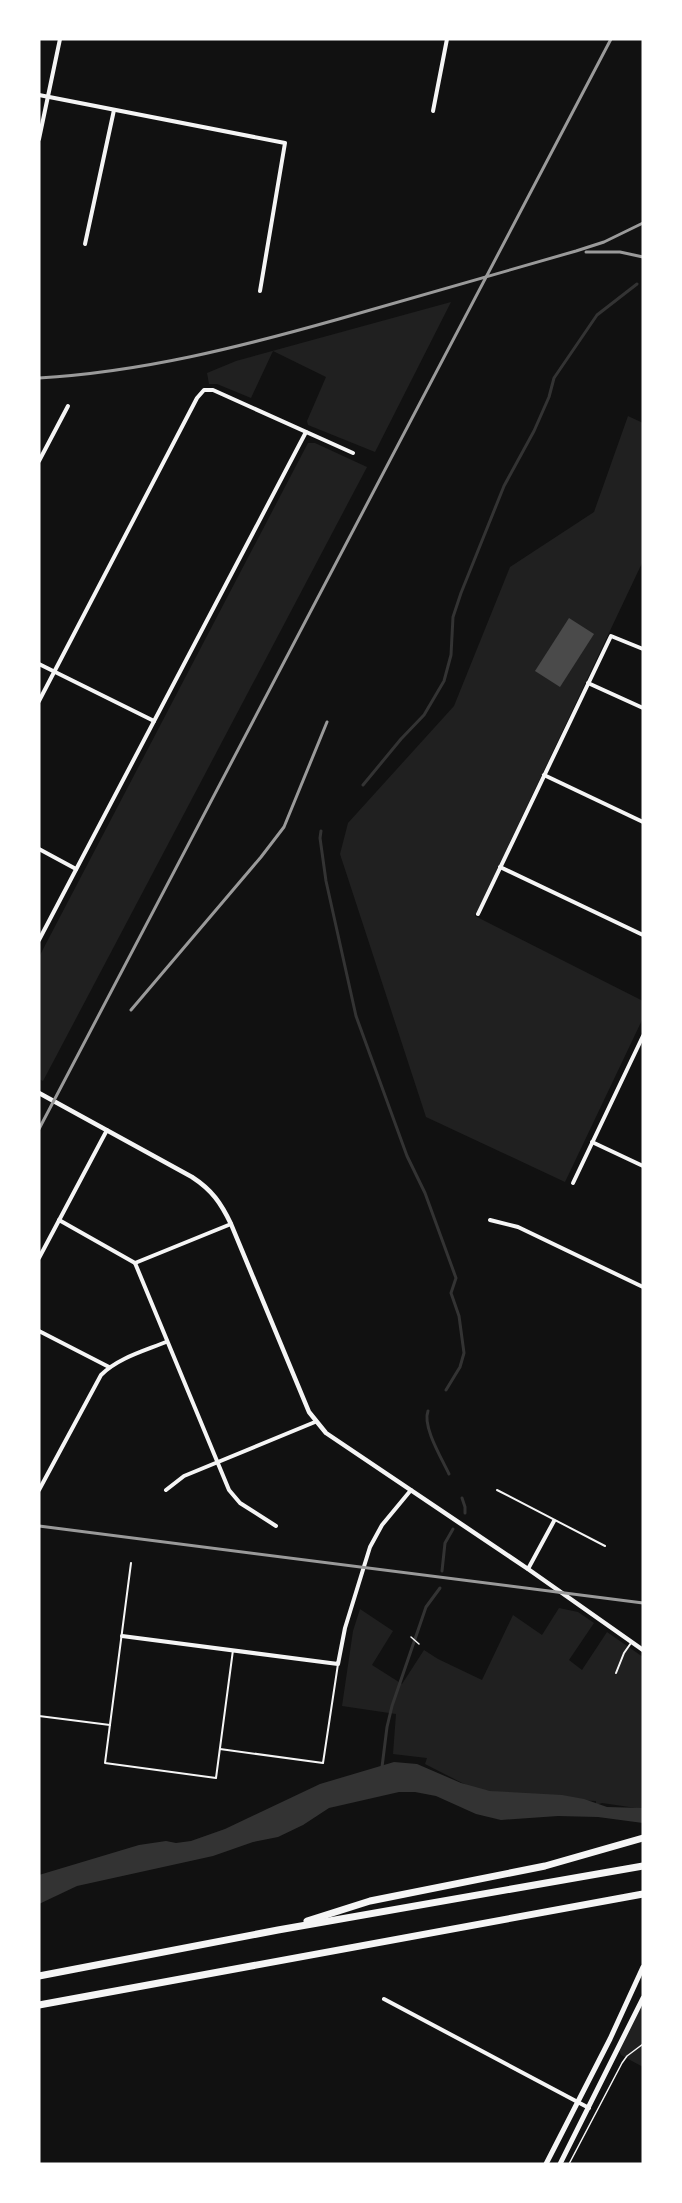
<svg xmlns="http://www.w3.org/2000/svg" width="682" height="2203" viewBox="0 0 682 2203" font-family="Bitter,serif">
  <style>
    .green { fill: #202020 }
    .water { fill: #333 }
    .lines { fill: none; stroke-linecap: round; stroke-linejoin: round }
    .stream { stroke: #333; stroke-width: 3 }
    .building { fill: #4a4a4a }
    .path { stroke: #f5f5f5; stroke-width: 1.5 }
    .service { stroke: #f5f5f5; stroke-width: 2 }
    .minor { stroke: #f5f5f5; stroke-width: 4 }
    .tertiary { stroke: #f5f5f5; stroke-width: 4.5 }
    .secondary { stroke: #f5f5f5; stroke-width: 5 }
    .motorway { stroke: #f5f5f5; stroke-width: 7 }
    .rail { stroke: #9a9a9a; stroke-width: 3 }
  </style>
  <rect width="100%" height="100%" fill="#111"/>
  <g class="green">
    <path d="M451,302l-76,150 -67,-27 -1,-4 19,-44 -53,-26 -22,47 -34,-14h-8l-2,-11 29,-12z"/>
    <path d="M628,416l15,7v138l-168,355 168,85v17l-78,164 -139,-65 -86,-263 8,-31 106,-117 56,-139 84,-55z"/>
    <path d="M308,443h7l52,24 -324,614 -4,-2v-122z"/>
    <path d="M559,1608l19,4 16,11 -25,37 13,10 25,-38 36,25v152l-41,-6 -6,2v-4l-23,-1 -4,4 -97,-16 -47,-24 2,-6 -34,-4 3,-40 -54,-8 11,-75 7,-22 33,22 -21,34 30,19 22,-34 14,9 44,21 31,-65 29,20z"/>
    <path d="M643,2004v63l-22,-12 -2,-5z"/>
  </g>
  <path class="water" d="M394,1762l23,2 44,19 29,8 72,4 22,4 23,8 36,1v15l-45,-6 -40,-1 -57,4 -25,-6 -40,-18 -21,-4h-16l-70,16 -26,17 -25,12 -25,5 -40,14 -136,30 -38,18v-29l100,-30 27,-4 10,2 15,-2 34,-12 95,-45z"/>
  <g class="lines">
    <g class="stream">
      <path d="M363,785l38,-46 23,-24 20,-34 7,-26 2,-38 8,-24 43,-107 30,-55 15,-34 5,-19 43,-63 40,-31"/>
      <path d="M321,831l-1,7 6,43 30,135 51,140 18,37 31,85 -5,15 8,23 5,37 -4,14 -14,23"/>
      <path d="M428,1411c-6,15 14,48 21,63"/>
      <path d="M462,1498l3,9v6"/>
      <path d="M442,1571l3,-28 8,-14"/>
      <path d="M382,1767l5,-40 5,-21 34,-99 14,-19"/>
    </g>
  </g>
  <path class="building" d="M569,618l25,16 -34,53 -25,-16z"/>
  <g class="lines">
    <g class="path">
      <path d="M411,1637l8,7"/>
      <path d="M569,2164l53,-101 5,-7 16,-12"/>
    </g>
    <g class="service">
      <path d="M497,1490l108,56"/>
      <path d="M131,1563l-26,200 111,15 17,-128"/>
      <path d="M616,1673l8,-20 7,-10"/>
      <path d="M39,1716l71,9"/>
      <path d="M220,1749l103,14 15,-99"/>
    </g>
    <g class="minor">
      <path d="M39,95l246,48 -25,148"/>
      <path d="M433,111l14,-72"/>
      <path d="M39,139l21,-100"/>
      <path d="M85,244l29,-134"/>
      <path d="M39,461l29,-55"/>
      <path d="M39,664l115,57"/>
      <path d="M588,683l55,25"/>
      <path d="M39,701l158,-303 7,-8h9l140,63"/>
      <path d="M544,775l99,47"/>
      <path d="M39,849l37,20"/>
      <path d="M500,867l143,68"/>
      <path d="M478,914l133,-278 32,13"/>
      <path d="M39,940l267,-508"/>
      <path d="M592,1142l51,24"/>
      <path d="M573,1183l70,-147"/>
      <path d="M59,1220l76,43 94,227 11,13 36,23"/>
      <path d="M490,1220l28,7 125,60"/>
      <path d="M39,1258l68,-128"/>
      <path d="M135,1263l96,-39"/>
      <path d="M39,1331l70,36"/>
      <path d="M39,1490l62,-115c17,-17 43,-24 65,-33"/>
      <path d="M166,1490l18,-14 131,-54"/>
      <path d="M528,1569l26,-48"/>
      <path d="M122,1636l216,28 7,-36 25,-81 12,-22 29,-35"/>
      <path d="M384,1999l205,109"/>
    </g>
    <path class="tertiary" d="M39,1093l153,84c20,13 29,26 39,47l78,188 17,21 202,136 115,81"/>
    <g class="secondary">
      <path d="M546,2164l64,-125 33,-72"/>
      <path d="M560,2164l83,-166"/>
    </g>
    <g class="motorway">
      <path d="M307,1921l63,-20 175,-35 98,-28"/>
      <path d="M39,1976l239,-46 365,-64"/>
      <path d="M39,2005l604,-111"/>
    </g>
    <g class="rail">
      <path d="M586,252h34l23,5"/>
      <path d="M39,378c103,-6 201,-31 300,-59 79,-22 158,-45 237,-68l28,-9 39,-19"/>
      <path d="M131,1010l130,-153 23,-30 43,-105"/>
      <path d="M39,1129l572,-1090"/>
      <path d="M39,1526l604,77"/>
    </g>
  </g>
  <rect width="682" height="2203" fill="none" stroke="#ffffff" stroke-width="81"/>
</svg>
